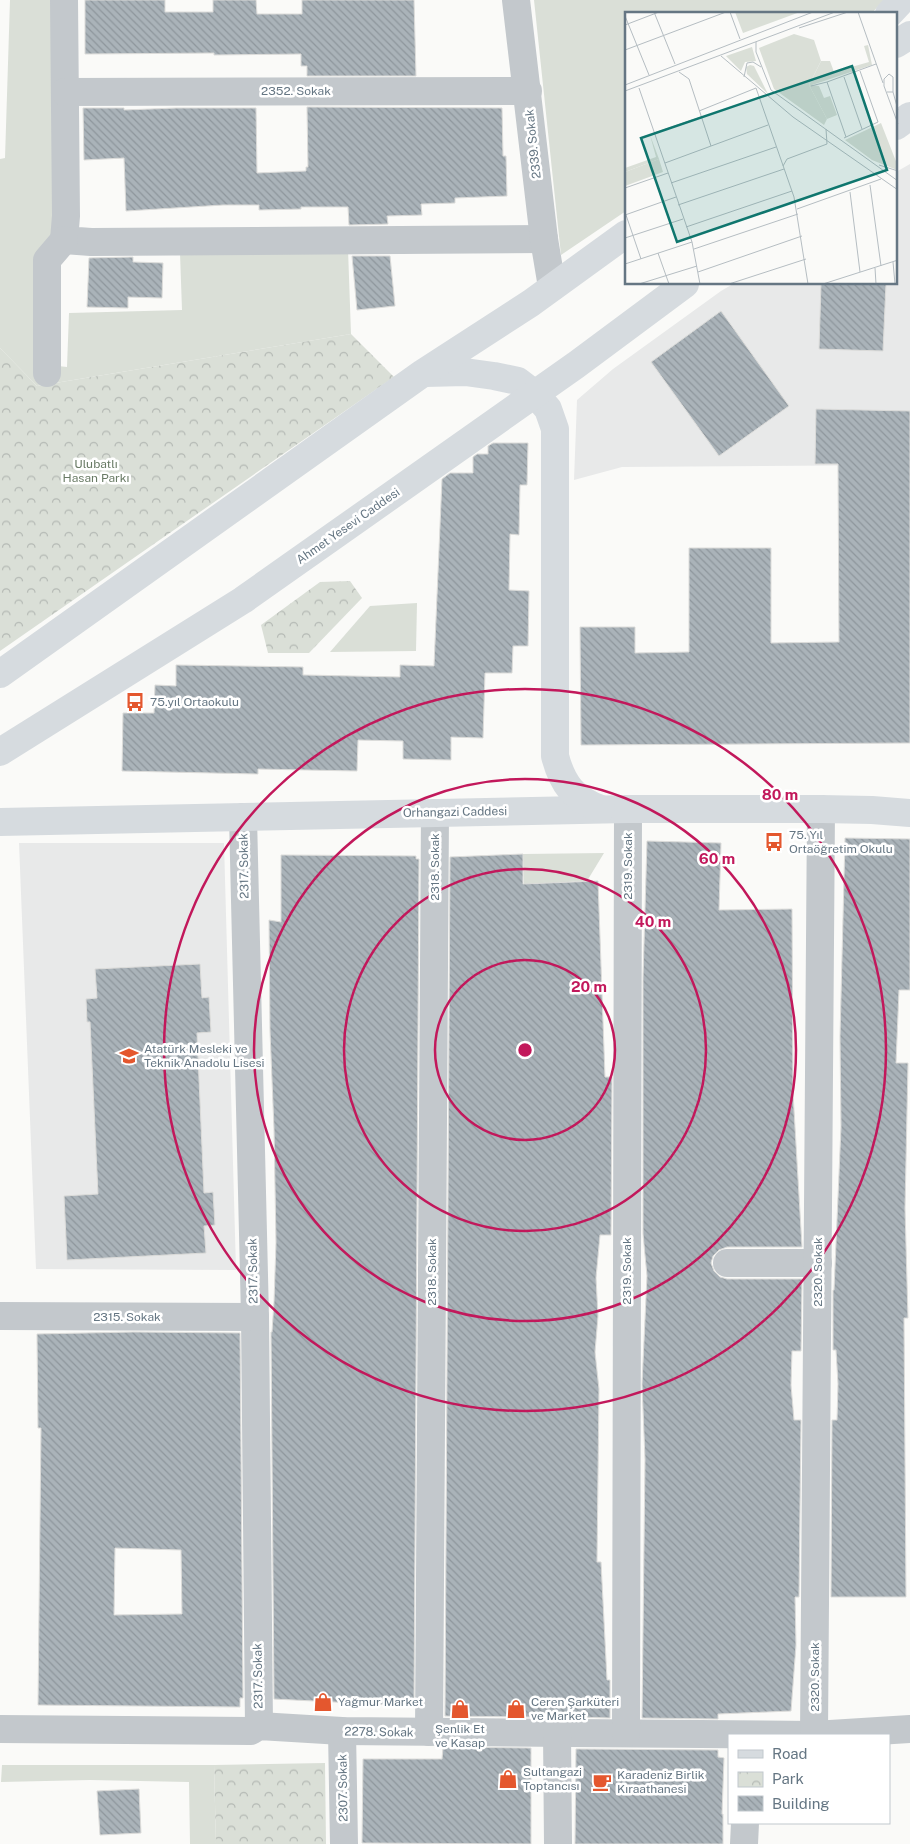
<svg xmlns="http://www.w3.org/2000/svg" width="910" height="1844" viewBox="0 0 910 1844" font-family="'Public Sans',sans-serif">
  <style>
    .built { fill: #e8e9e9 }
    .grass { fill: #dadfd7 }
    .park { fill: url(#park-crowns) }
    .building { fill: url(#building-back-hatch); stroke: #dcdcda; fill-rule: evenodd }
    .lines { fill: none; stroke-linecap: round; stroke-linejoin: round }
    .minor { stroke: #c3c8cc; stroke-width: 28 }
    .secondary { stroke: #d6dbdf; stroke-width: 28 }
    .primary { stroke: #d6dbdf; stroke-width: 28 }
    .ring { fill: none; stroke: #c2185b; stroke-width: 2.5 }
    .labels { text-anchor: middle; stroke-width: 5; stroke-linejoin: round; paint-order: stroke }
    .street-label { font-size: 12px; fill: #657683; stroke: #fff }
    .park-label { font-size: 12px; fill: #687a64; stroke: #fff }
    .poi-label { font-size: 12px; fill: #657683; stroke: #fff; text-anchor: start }
    .inset-road { fill: none; stroke: #b5bdc2; stroke-width: 1 }
    .view { fill: #0f766e; fill-opacity: 0.15; stroke: #0f766e; stroke-width: 2.5 }
    .inset-edge { fill: none; stroke: #657683; stroke-width: 2.5 }
    .centre { fill: #c2185b; stroke: #fff; stroke-width: 2.5 }
    .ring-label { font-size: 15px; text-anchor: middle; font-weight: bold; fill: #c2185b; stroke: #fff; stroke-width: 5; stroke-linejoin: round; paint-order: stroke }
  </style>
  <defs>
    <pattern id="park-crowns" width="20" height="18" patternUnits="userSpaceOnUse" patternTransform="scale(1.25)"><rect width="20" height="18" fill="#dadfd7"/><path d="M2 6a3 3 0 1 1 6 0M12 15a3 3 0 1 1 6 0" fill="none" stroke="#b4b9b4"/></pattern>
    <pattern id="building-back-hatch" width="6" height="6" patternUnits="userSpaceOnUse" patternTransform="scale(1.25)"><rect width="6" height="6" fill="#aab3b9"/><path d="M-1 5l2 2M0 0l6 6M5-1l2 2" fill="none" stroke="#8e969c"/></pattern>
  </defs>
  <rect width="100%" height="100%" fill="#fafaf8"/>
  <g class="built">
    <path d="M910,164v301l-288,2 -48,13 3,-80 36,-31 108,-78 12,-7h163v-112z"/>
    <path d="M19,843h205l12,427 -200,-1z"/>
  </g>
  <g class="grass">
    <path d="M10,0h41l5,239 -16,125 27,3 2,-54 113,-3 -2,-57 168,-4 3,85 -314,52 -37,-38v-189l5,-1z"/>
    <path d="M534,0h350l-13,14h-245v197l-65,44z"/>
    <path d="M417,603l-1,48 -86,1 40,-46z"/>
    <path d="M604,853l-17,28 -58,3 -5,3 -1,-33z"/>
    <path d="M2,1765h212l2,79h-26l-1,-62 -99,-2 -89,2z"/>
  </g>
  <g class="park">
    <path d="M351,334l43,43 -394,274v-303l37,38z"/>
    <path d="M350,581l12,17 -53,55h-41l-7,-28 59,-43z"/>
    <path d="M325,1763l1,81h-110l-2,-79z"/>
  </g>
  <g class="building">
    <path d="M85,0h80v12h48v-12h43l1,14h45v-14h112l2,76h-109v-10h-6v-12l-87,1v-2l-129,1z"/>
    <path d="M307,107l195,1 1,48h3l1,40 -52,2v5l-34,1 1,11 -35,1 1,8 -39,1 -1,-18h-47v2l-42,1v-5h-36l-97,6 -2,-53 -40,2 -1,-52h41v2l53,-2h79l1,65 49,-2v-4h2z"/>
    <path d="M352,256h38l5,50 -38,4z"/>
    <path d="M133,257v5l30,1 -1,35 -34,-1v11l-41,-1 2,-49z"/>
    <path d="M821,284h65l-3,67 -64,-2z"/>
    <path d="M721,311l68,95 -70,50 -68,-94z"/>
    <path d="M816,409l94,2v332l-329,2 -1,-118h55v26l54,-1v-104h82v95l68,-1 -1,-178h-23z"/>
    <path d="M493,443h35l-1,42h-7l-1,50 -9,-1 -1,56 20,1 -1,55h-15l-1,27h-27l-2,65 -32,-1v23l-48,-1v-18l-45,-1 -1,31 -99,-2v5l-136,-3 1,-58h31l1,-28 21,1v-21l127,2v8l97,2v-12l34,1 8,-187 8,-6h23v-16l4,-3h11v-8z"/>
    <path d="M845,838l65,1v151h-11l-3,73h12l-3,145 3,110h-4l2,279h-75l1,-177h5l1,-36 -2,-34h-3v-60h1l7,-163 -1,-90z"/>
    <path d="M647,841l74,2 -2,67 73,-1 1,184 9,154h-75l-8,3 -6,6 -2,7 3,8 6,6 7,2h75l-1,72h-9l-1,34 3,35h7l-2,177h-4l1,48 -5,66 -73,3v5l-76,-1 3,-259 -3,-75 5,-108 -4,-42v-256z"/>
    <path d="M523,854v30l75,-3 7,196h7l-1,158h-11l-4,43 2,38 -3,36 4,37 -2,173h4l6,118h3v38l-33,-1v-4h-46v4l-86,-1 5,-859z"/>
    <path d="M281,855l135,1v3h3l-5,847 -140,-7 -3,-367h1l2,-30 2,-59 -2,-114 -4,-98 -1,-111 12,2z"/>
    <path d="M200,964l2,34 7,-1 2,35 -14,1 7,160 9,-1 2,33 -11,1 2,27 -139,7 -3,-64 34,-2 -8,-172h-3l-1,-23 11,-1 -2,-29z"/>
    <path d="M134,1332l106,1 3,365h-3v9l-202,-2 3,-277h-3l-1,-94zM115,1548l66,2 1,64 -68,1z"/>
    <path d="M443,1747l88,1v96l-169,-1 1,-84h79z"/>
    <path d="M576,1749l142,1v7l6,1 -2,56h1v30h-148z"/>
    <path d="M139,1789l2,44 -41,2 -3,-44z"/>
  </g>
  <g class="lines">
    <g class="minor">
      <path d="M64,0l2,216 -2,24 27,2 453,-3"/>
      <path d="M516,0l28,239 8,48"/>
      <path d="M65,92l463,-1"/>
      <path d="M47,373v-113l17,-20"/>
      <path d="M243,817l12,500 4,409"/>
      <path d="M727,1263h91"/>
      <path d="M0,1316l255,1"/>
      <path d="M0,1729l251,2 8,-5 83,5 472,4 96,-6"/>
      <path d="M342,1731l2,113"/>
      <path d="M429,1732l6,-919"/>
      <path d="M557,1733l1,111"/>
      <path d="M626,1733l2,-924"/>
      <path d="M814,1735l7,-926"/>
      <path d="M744,1844l1,-21"/>
    </g>
    <path class="secondary" d="M0,822l628,-13h193l51,1 38,3"/>
    <g class="primary">
      <path d="M889,14l13,-14"/>
      <path d="M896,44l14,-9"/>
      <path d="M896,126l14,-10"/>
      <path d="M425,373l40,-1 29,4 24,5 17,13 13,15 7,20v327c7,27 19,44 46,53"/>
      <path d="M0,674l423,-301 108,-70 95,-69"/>
      <path d="M0,752l243,-152 333,-235 109,-81"/>
    </g>
  </g>
  <g class="ring">
    <circle cx="525" cy="1050" r="90"/>
    <circle cx="525" cy="1050" r="181"/>
    <circle cx="525" cy="1050" r="271"/>
    <circle cx="525" cy="1050" r="361"/>
  </g>
  <defs>
    <g id="bus-bare" transform="scale(1.5)"><path d="M-5-6H5V4H4V6H2V4H-2V6H-4V4H-5ZM-3.5-4V0h7V-4ZM-3.5 1.2v1.5H-2V1.2ZM2 1.2v1.5H3.5V1.2Z" fill="#e4572e" stroke="#fff" stroke-width="2.5" paint-order="stroke"/></g>
    <g id="school-bare" transform="scale(1.5)"><path d="M0-5L7-2L0 1L-7-2ZM-4 1L0 2.5L4 1V4Q0 6-4 4Z" fill="#e4572e" stroke="#fff" stroke-width="2.5" paint-order="stroke"/></g>
    <g id="shop-bare" transform="scale(1.5)"><path d="M-5-2.5h2.3a2.7 3.5 0 0 1 5.4 0H5L5.5 6h-11ZM-1.5-2.5h3a1.5 2.3 0 0 0-3 0Z" fill="#e4572e" stroke="#fff" stroke-width="2.5" paint-order="stroke"/></g>
    <g id="cafe-bare" transform="scale(1.5)"><path d="M-5.5-4.5H6V0H3Q3 3.5 0 3.5H-2.5Q-5.5 3.5-5.5 0ZM3-3.2v2h1.7v-2ZM-6 4.5H4V6H-6Z" fill="#e4572e" stroke="#fff" stroke-width="2.5" paint-order="stroke"/></g>
  </defs>
  <g fill-rule="evenodd">
    <use href="#bus-bare" x="135" y="702"/>
    <use href="#bus-bare" x="774" y="842"/>
    <use href="#school-bare" x="129" y="1056"/>
    <use href="#shop-bare" x="323" y="1702"/>
    <use href="#shop-bare" x="460" y="1709"/>
    <use href="#shop-bare" x="516" y="1709"/>
    <use href="#shop-bare" x="508" y="1779"/>
    <use href="#cafe-bare" x="602" y="1782"/>
  </g>
  <g class="labels">
    <g class="street-label">
      <text x="296" y="95">2352. Sokak</text>
      <text transform="translate(533 144) rotate(-96)" y="4">2339. Sokak</text>
      <text transform="translate(348 526) rotate(-35)" y="4">Ahmet Yesevi Caddesi</text>
      <text transform="translate(455 812) rotate(-1)" y="4">Orhangazi Caddesi</text>
      <text transform="translate(244 866) rotate(-91)" y="4">2317. Sokak</text>
      <text transform="translate(628 866) rotate(-90)" y="4">2319. Sokak</text>
      <text transform="translate(435 867) rotate(-90)" y="4">2318. Sokak</text>
      <text transform="translate(253 1271) rotate(-91)" y="4">2317. Sokak</text>
      <text transform="translate(627 1271) rotate(-90)" y="4">2319. Sokak</text>
      <text transform="translate(432 1272) rotate(-90)" y="4">2318. Sokak</text>
      <text transform="translate(818 1272) rotate(-90)" y="4">2320. Sokak</text>
      <text x="127" y="1321">2315. Sokak</text>
      <text transform="translate(258 1676) rotate(-91)" y="4">2317. Sokak</text>
      <text transform="translate(815 1677) rotate(-90)" y="4">2320. Sokak</text>
      <text transform="translate(379 1732) rotate(1)" y="4">2278. Sokak</text>
      <text transform="translate(343 1788) rotate(-91)" y="4">2307. Sokak</text>
    </g>
    <g class="park-label">
      <text x="96" y="468">Ulubatlı<tspan x="96" dy="14">Hasan Parkı</tspan></text>
    </g>
    <g class="poi-label">
      <text x="150" y="706">75.yıl Ortaokulu</text>
      <text x="789" y="839">75. Yıl<tspan x="789" dy="14">Ortaöğretim Okulu</tspan></text>
      <text x="144" y="1053">Atatürk Mesleki ve<tspan x="144" dy="14">Teknik Anadolu Lisesi</tspan></text>
      <text x="338" y="1706">Yağmur Market</text>
      <text x="531" y="1706">Ceren Şarküteri<tspan x="531" dy="14">ve Market</tspan></text>
      <text x="460" y="1733" text-anchor="middle">Şenlik Et<tspan x="460" dy="14">ve Kasap</tspan></text>
      <text x="523" y="1776">Sultangazi<tspan x="523" dy="14">Toptancısı</tspan></text>
      <text x="617" y="1779">Karadeniz Birlik<tspan x="617" dy="14">Kıraathanesi</tspan></text>
    </g>
  </g>
  <g transform="translate(625 12)">
    <rect width="272" height="272" fill="#fafaf8"/>
    <path d="M110,0h65l-57,21zM243,33l4,20 -60,20 7,1 5,12 6,-2 7,19 -10,4 -18,-34 12,-24h9l4,11 35,-10 -5,-16zM125,53l4,1 14,28 -21,-20 -1,-7zM256,111l16,41v6l-25,-10 -27,-20zM25,123l9,24 -34,13v-4l31,-11z" fill="#dadfd7"/>
    <path d="M169,22l20,6 7,21 -12,24 18,34 -3,6 -50,-36 -15,-41zM127,35l4,14 -11,1 -4,9 -15,-15zM34,147l4,13 -38,14v-14z" fill="#dadfd7"/>
    <path class="inset-road" d="M29,0l21,52M105,0l10,27M233,0l25,71M0,4l24,59M0,13l34,-13M174,16l49,-16M131,30v10l15,38 127,91M0,38l101,-38M96,44l72,61 105,73M54,60l10,7 22,67M119,65l3,-14 6,-1 8,5M219,65l18,52M0,73l188,-73M186,74l16,-4M14,76l53,154 8,42M131,76l38,109 14,87M0,79l210,-79M262,80h6v-15l-4,-3 -5,5v7l14,38M268,80l5,18M74,99l57,-23M29,121l47,-16M221,125l-19,-55 49,-18M219,126l34,-16 -18,-51M40,151l103,-38M254,153l19,6M158,154l4,-7 40,-15 -1,-15M46,171l105,-36M245,173l11,81M0,176l43,-15M225,180l10,80M53,193l106,-36M172,197l84,-30M0,200l16,47M0,203l51,-18M61,215l106,-36M0,226l58,-19M69,237l104,-35M33,241l11,31M268,250l2,22M0,252l67,-22M250,256l1,16M73,260l104,-36M14,272l58,-18M104,272l77,-25M198,272l75,-24"/>
    <path class="view" d="M227,54l35,104 -210,72 -36,-104z"/>
    <rect width="272" height="272" class="inset-edge"/>
  </g>
  <circle cx="525" cy="1050" r="8" class="centre"/>
  <g class="ring-label">
    <text x="780" y="800">80 m</text>
    <text x="717" y="864">60 m</text>
    <text x="653" y="927">40 m</text>
    <text x="589" y="992">20 m</text>
  </g>
  <rect x="728" y="1734" width="162" height="90" fill="#ffffff" stroke="#c1c8cd"/>
  <rect x="738" y="1750" width="25" height="8" fill="#d6dbdf" stroke="#c1c8cd"/>
  <text x="772" y="1759" font-size="15" fill="#657683">Road</text>
  <rect x="738" y="1772" width="25" height="15" fill="url(#park-crowns)" stroke="#c1c8cd"/>
  <text x="772" y="1784" font-size="15" fill="#657683">Park</text>
  <rect x="738" y="1796" width="25" height="15" fill="url(#building-back-hatch)" stroke="#c1c8cd"/>
  <text x="772" y="1809" font-size="15" fill="#657683">Building</text>
</svg>
